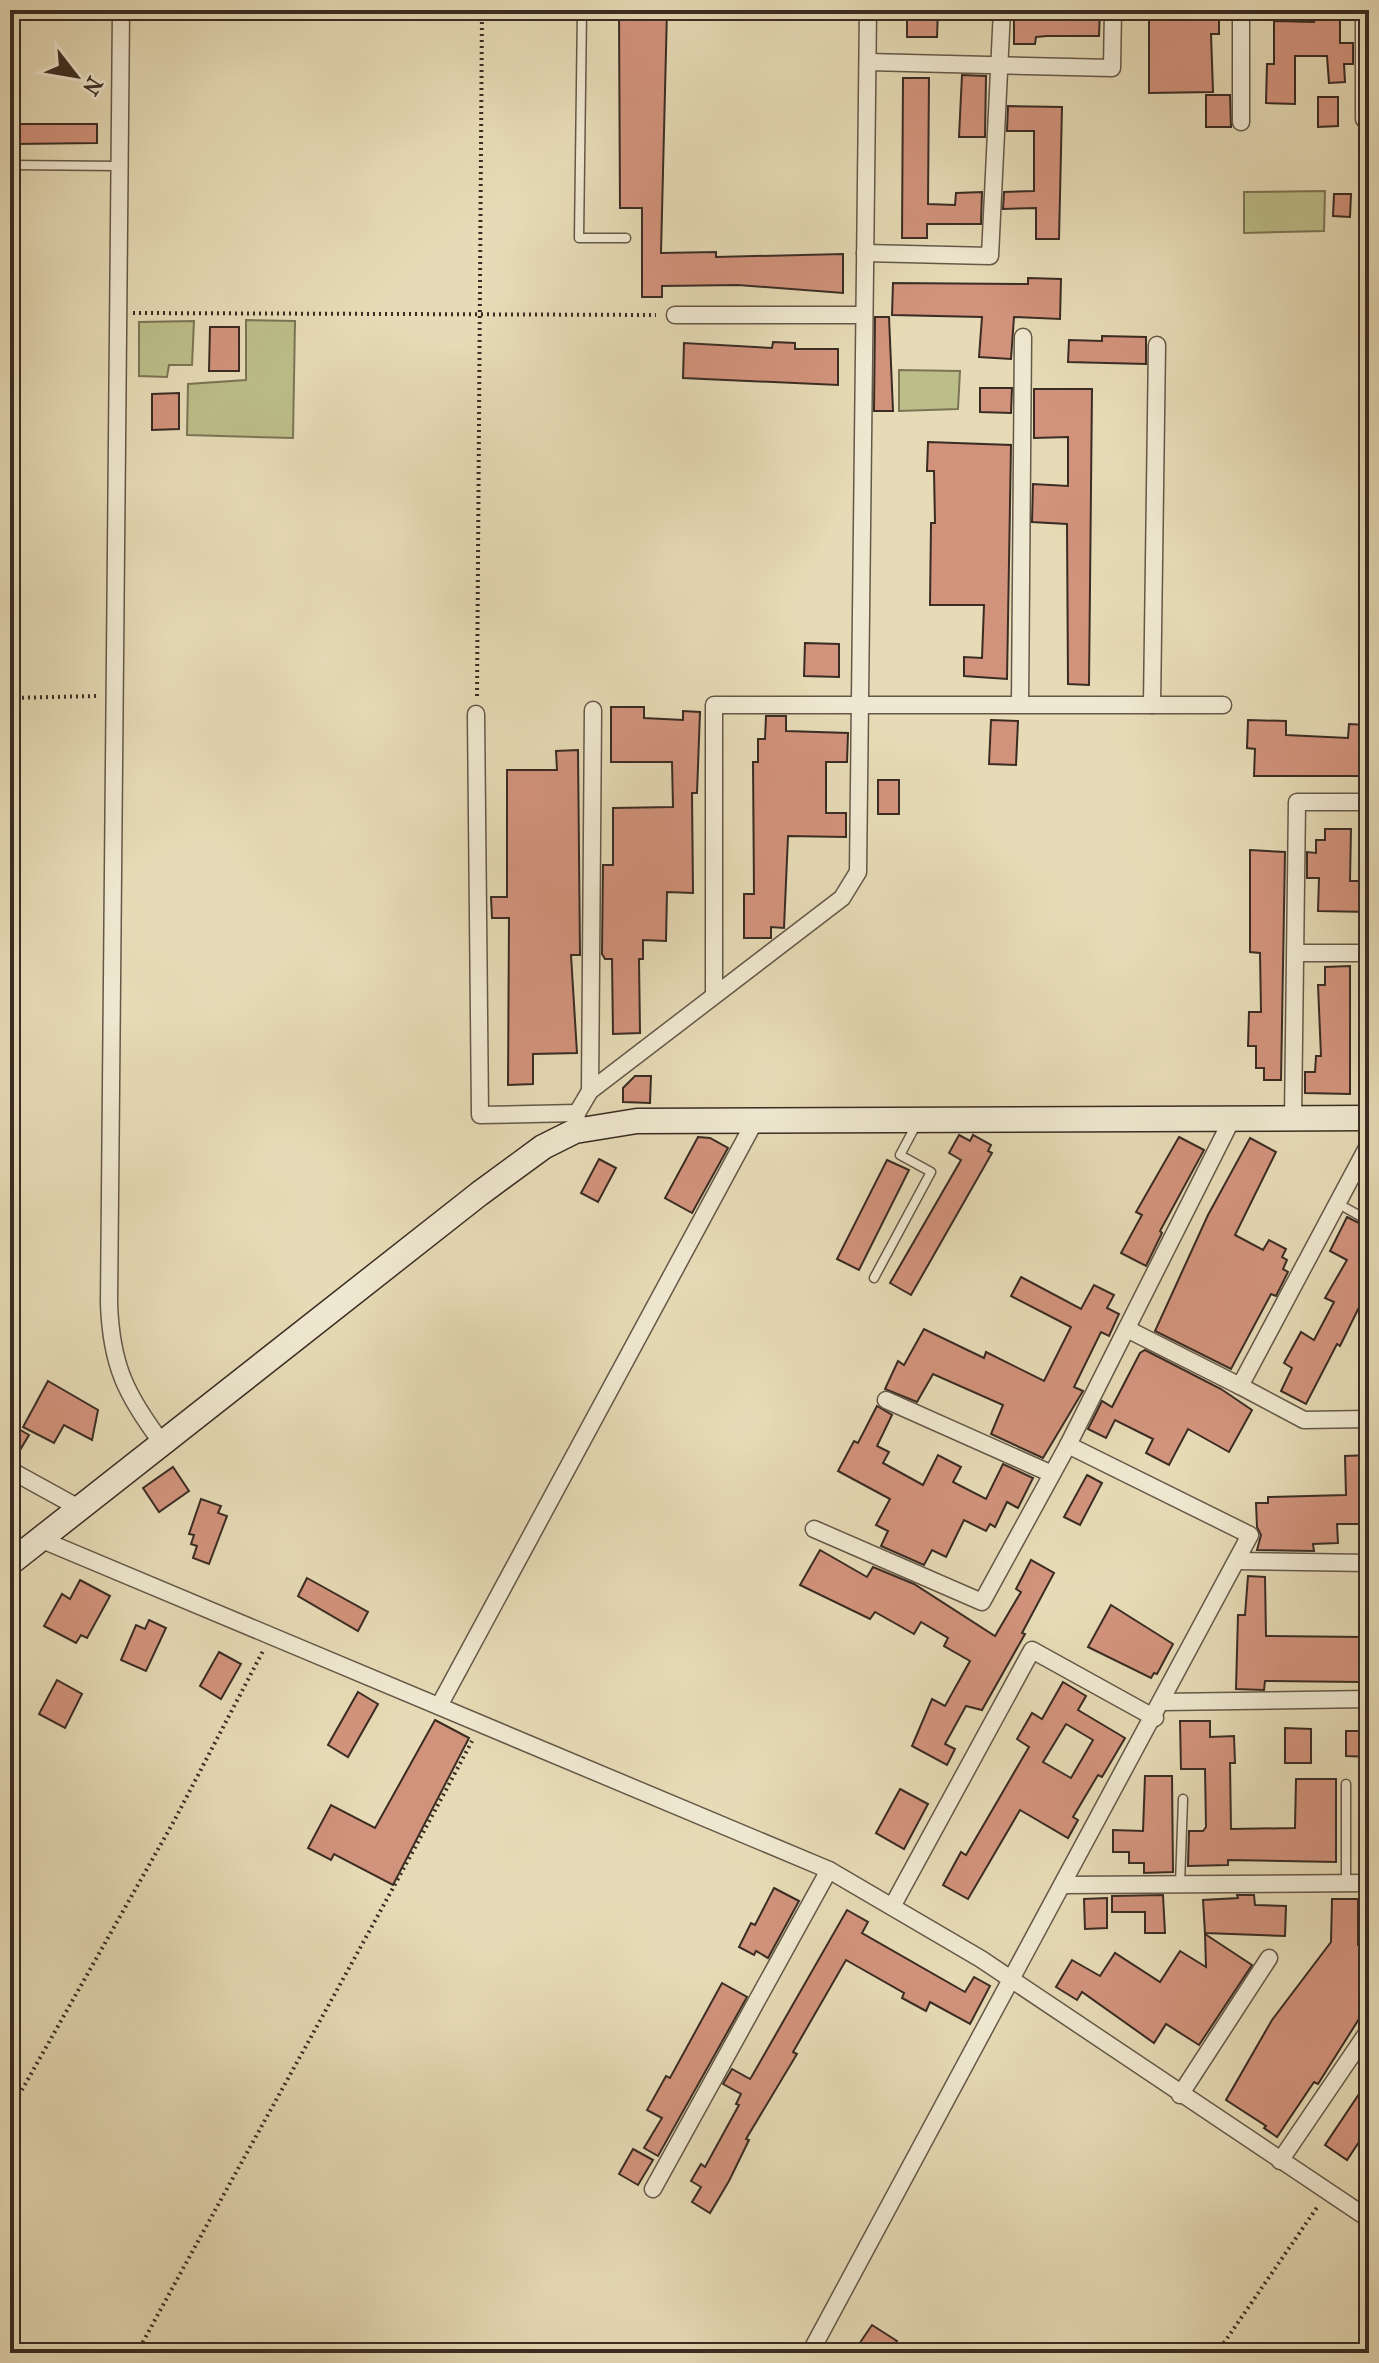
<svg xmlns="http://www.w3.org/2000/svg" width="1379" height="2363" viewBox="0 0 1379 2363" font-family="'IM FELL French Canon',serif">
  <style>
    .green { fill: #bcbe89; stroke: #7b7556; stroke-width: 2 }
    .building { fill: #d2937c; stroke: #3a2c23; stroke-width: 2; fill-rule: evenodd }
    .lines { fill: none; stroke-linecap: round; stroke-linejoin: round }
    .lane-casing { stroke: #655848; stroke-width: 11 }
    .street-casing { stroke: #655848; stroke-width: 19 }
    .secondary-casing { stroke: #3a2c23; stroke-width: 27 }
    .path { stroke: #3a2c23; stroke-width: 4; stroke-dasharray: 2 4; stroke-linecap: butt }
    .lane { stroke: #efe8d0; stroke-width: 8 }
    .street { stroke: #efe8d0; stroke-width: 16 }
    .secondary { stroke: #efe8d0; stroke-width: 24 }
  </style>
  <rect width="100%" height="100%" fill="#e6dbb6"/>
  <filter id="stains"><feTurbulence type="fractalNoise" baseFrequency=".0025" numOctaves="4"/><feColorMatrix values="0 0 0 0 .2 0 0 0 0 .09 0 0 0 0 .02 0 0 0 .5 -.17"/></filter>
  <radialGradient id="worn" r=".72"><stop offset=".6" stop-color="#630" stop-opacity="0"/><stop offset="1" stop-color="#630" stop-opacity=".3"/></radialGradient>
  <g class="green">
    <path d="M1325,191l-1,40 -80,2v-41z"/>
    <path d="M246,320l49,1 -2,117 -106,-3 1,-51 58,-4z"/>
    <path d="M194,321l-2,44h-23l-2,12 -28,-1v-54z"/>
    <path d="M899,370l61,1 -2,38 -59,2z"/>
  </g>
  <g class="building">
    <path d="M619,10h48l-6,243 55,-1v5l127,-3v39l-105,-8 -76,1v11h-20v-89h-22z"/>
    <path d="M907,10h31l-1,27h-30z"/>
    <path d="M1014,10h86l-1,26h-52l-11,1 -1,7h-21z"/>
    <path d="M1197,10h22v24h-8l2,58 -64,1v-80z"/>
    <path d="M1314,10h26v33h13v21h-9l1,18 -16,1 -2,-27h-32v48l-29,-1 1,-39h7v-43l40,1z"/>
    <path d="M962,75l24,1 -1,61h-26z"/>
    <path d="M903,78h26l-1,126 27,1 1,-12 26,-1 -1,32h-54v14h-25z"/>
    <path d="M1206,95h24l1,32h-25z"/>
    <path d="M1318,97h20v29l-20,1z"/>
    <path d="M1008,106l54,1 -3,132h-23v-31l-33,1 1,-17 30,-1v-60h-27z"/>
    <path d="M15,124h82v19l-82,1z"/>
    <path d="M1334,194h17l-1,23 -17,-1z"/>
    <path d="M1028,278l33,1 -1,40 -46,-2 -3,42 -32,-2 3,-40 -90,-2 1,-32 135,1z"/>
    <path d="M875,317h14l4,94h-19z"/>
    <path d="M210,327h29v44h-30z"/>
    <path d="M1102,336l44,1v27l-78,-2 1,-22 33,1z"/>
    <path d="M773,342l22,1v6h43v36l-155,-7 1,-35 88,5z"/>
    <path d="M980,388h32l-1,25 -31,-1z"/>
    <path d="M1034,389h58l-3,296 -21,-1 -1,-160 -35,-2 1,-38 35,2v-49l-34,1z"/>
    <path d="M179,393v36l-27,1v-36z"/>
    <path d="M928,442l83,3 -4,234 -43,-3v-19l18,1 2,-53h-54l1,-82h4l-1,-52h-7z"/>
    <path d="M805,643l34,1v33l-35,-1z"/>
    <path d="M611,707h33v11l39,2v-9l17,1 -3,81h-5l1,100 -26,-1 -1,49 -23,-1v19h-4l1,74 -27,1 -1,-75h-7l-3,-5 1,-89h10v-57l60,-1 -1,-45h-61z"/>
    <path d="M766,716h20v15l62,2 -1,29h-21v51h20v24l-58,-1 -4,92 -13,-1v11h-27v-44h10l-1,-132h5v-23h7z"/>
    <path d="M991,720l27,1 -2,44 -27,-1z"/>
    <path d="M1248,720l38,1v14l62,3 1,-14 20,1v51h-115l1,-27 -8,-1z"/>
    <path d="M578,750l2,205h-9l6,98 -44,1v30l-25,1 1,-167h-17l-1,-21h16v-127h50l-1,-19z"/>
    <rect x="878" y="780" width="21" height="34"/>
    <path d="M1325,829h26l-1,52h19v31l-51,-1 1,-33h-12v-26l9,1v-13h9z"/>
    <path d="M1250,850l35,2 -4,228h-17v-12h-8v-22h-8l1,-34h12l-1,-59 -10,-1z"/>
    <path d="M1350,966v128l-45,-1v-21h10l1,-16h5l-3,-71h7v-18z"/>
    <path d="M635,1076h16l-1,27 -27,-1v-14z"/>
    <path d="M959,1135l11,6 3,-6 18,10 -3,6 4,2 -81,142 -21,-12 71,-123 -12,-7z"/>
    <path d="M698,1137l12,1 18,10 -36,65 -27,-15z"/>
    <path d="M1179,1137l25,13 -44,81 2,2 -16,33 -25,-13 21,-38 -6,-3z"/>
    <path d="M1250,1138l26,14 -41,83 28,15 6,-10 17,9 -4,8 5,3 -4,9 5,3 -12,24 -5,-2 -40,75 -76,-38 53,-116z"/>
    <path d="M599,1159l17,9 -18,34 -17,-9z"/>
    <path d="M887,1160l22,10 -50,100 -22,-11z"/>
    <path d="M1347,1217l22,11v59l-29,59 -3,-2 -31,60 -25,-13 11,-23 -8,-5 17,-31 13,8 20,-38 -9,-4 22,-38 -17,-9z"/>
    <path d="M1021,1277l60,32 13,-24 20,10 -7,13 12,6 -10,22 -8,-4 -27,55 9,4 -40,67 -52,-24 12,-29 -70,-31 -16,28 -32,-13 13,-28 6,4 20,-36 60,29 2,-6 58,29 27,-54 -60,-31z"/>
    <path d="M1145,1350l76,39 31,21 -23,42 -41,-23 -19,36 -23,-12 7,-14 -38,-19 -9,18 -18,-9 14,-28 10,6 28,-54z"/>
    <path d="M48,1381l50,29 -6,30 -28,-15 -10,18 -31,-16z"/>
    <path d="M877,1406l15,9 -15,31 12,6 -6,11 40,22 15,-30 23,12 -8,15 33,17 17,-35 30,14 -15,30 -11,-6 -12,25 -5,-3 -4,7 -22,-11 -18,37 -14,-7 -8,15 -43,-19 7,-15 -12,-6 14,-26 -52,-28 16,-30 4,2z"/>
    <path d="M10,1424l19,11 -15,25 -4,-1z"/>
    <path d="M1369,1455v69h-32l1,19 -25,1 1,7 -57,-1 4,-15 -4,-8 -1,-24h12v-6l78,-2 -1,-39z"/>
    <path d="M173,1467l16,24 -30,21 -16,-24z"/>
    <path d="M1087,1475l15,8 -22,42 -16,-8z"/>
    <path d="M201,1499l20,7 -3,7 9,3 -18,48 -16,-6 4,-12 -6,-2 3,-9 -5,-1z"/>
    <path d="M820,1550l47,27 6,-10 41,17 81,52 26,-44 -5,-3 15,-29 23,13 -32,60 3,1 -43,76 -16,-4 -21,38 10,5 -8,16 -35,-19 20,-47 13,7 25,-45 -26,-15 4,-8 -27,-16 -7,12 -39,-22 -5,7 -70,-34z"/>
    <path d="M1248,1576l17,1 1,59 96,1 -2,45 -95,-1 -1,9 -28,-1 2,-74h7z"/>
    <path d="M307,1578l61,34 -10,19 -60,-35z"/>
    <path d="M80,1580l30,16 -23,42 -6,-3 -5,8 -32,-17 18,-32 8,5z"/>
    <path d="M1111,1605l62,39 -16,30 -3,-1 -3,5 -63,-31z"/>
    <path d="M149,1620l17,8 -20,43 -25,-11 15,-35 9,4z"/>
    <path d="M219,1652l22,12 -20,35 -21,-13z"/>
    <path d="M57,1680l25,14 -17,34 -26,-14z"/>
    <path d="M1063,1682l23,14 -8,14 47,28 -23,39 -4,-2 -25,42 5,3 -10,18 -48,-28 -52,89 -25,-14 18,-33 5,3 63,-108 -12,-8 15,-26 10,6zM1066,1724l27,16 -22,38 -28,-16z"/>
    <path d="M358,1692l20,12 -30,53 -20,-12z"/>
    <path d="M435,1720l34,18 -76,147 -59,-31 -3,6 -23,-12 23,-43 44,23z"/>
    <path d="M1180,1721h30v16l24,-1 1,27h-5l1,66 64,-1 1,-49h40v83l-108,-2v5l-40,1 1,-35h14l3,-4 -1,-58h-24z"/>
    <path d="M1285,1728l26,1v34h-26z"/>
    <path d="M1346,1731h23v26l-23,-1z"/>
    <path d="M1145,1776h27l1,96 -29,1v-10h-15v-11h-16v-22l30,1z"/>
    <path d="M900,1789l28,15 -24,45 -28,-16z"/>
    <path d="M774,1888l25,13 -31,57 -12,-7 -2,4 -15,-8 12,-24 4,2z"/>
    <path d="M1163,1895l2,38h-20v-21h-33v-16z"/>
    <path d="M1237,1895h17l1,10 31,1 -1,30 -80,-3 -2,-33 35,-2z"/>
    <path d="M1107,1898v30l-22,1 -1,-30z"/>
    <path d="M1332,1899h26v46l11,7v51l-51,81 -4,-2 -37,55 -13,-9 2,-2 -40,-26 46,-80 59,-78z"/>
    <path d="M847,1910l21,12 -6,11 103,59 9,-15 16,9 -20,38 -40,-22 -4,9 -24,-13 2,-5 -58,-33 -53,92 4,2 -51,85 3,1 -20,41 -19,32 -18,-11 9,-15 -10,-6 10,-17 4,3 34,-62 -3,-1 5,-10 -18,-10 9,-15 18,10 2,-3z"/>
    <path d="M1205,1934l47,31 -53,80 -33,-21 -12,19 -72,-51 -5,8 -21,-13 16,-27 28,16 15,-23 45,29 20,-31 26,16z"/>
    <path d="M722,1983l25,14 -89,159 -14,-8 18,-30 -15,-8 19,-34 4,2z"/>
    <path d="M1369,2079v48l-22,33 -22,-15z"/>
    <path d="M633,2149l20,11 -15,25 -19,-11z"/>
    <path d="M872,2325l25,16 -8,12h-36z"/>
  </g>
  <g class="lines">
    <g class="lane-casing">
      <g id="lane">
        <path d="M582,10l-3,228h47"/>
        <path d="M10,165l110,1"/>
        <path d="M1337,1203l32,18"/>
        <path d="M874,1278l57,-106 -31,-17 16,-30"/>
        <path d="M1346,1784v99"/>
        <path d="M1180,1884l3,-85"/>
      </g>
    </g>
    <g class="street-casing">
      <g id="street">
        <path d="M121,10l-12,1293c2,62 17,92 53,140"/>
        <path d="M1241,10v112"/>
        <path d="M868,62l244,6 1,-58"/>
        <path d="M1364,119v-109"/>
        <path d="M865,253l125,3 12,-246"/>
        <path d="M675,315h188"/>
        <path d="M1020,704l3,-367"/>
        <path d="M1152,705l5,-360"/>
        <path d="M476,714l4,401 97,-2"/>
        <path d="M1296,953h73"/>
        <path d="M714,995v-290h509"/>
        <path d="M590,1091l3,-381"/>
        <path d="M1293,1118l4,-316h72"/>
        <path d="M575,1131l2,-18 13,-22 252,-193 16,-26 10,-862"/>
        <path d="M1369,1144l-129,242 64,34 65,-1"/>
        <path d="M1127,1329l113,57"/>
        <path d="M886,1400l166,74"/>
        <path d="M10,1470l69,38"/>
        <path d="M814,1529l168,73 86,-157"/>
        <path d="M40,1539l789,331 152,89 388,260"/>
        <path d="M1237,1561l132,2"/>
        <path d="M1162,1702l207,-3"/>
        <path d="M439,1706l316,-585"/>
        <path d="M1062,1885l307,-2"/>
        <path d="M893,1905l139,-255 123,68"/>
        <path d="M1180,2095l89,-137"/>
        <path d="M1280,2161l89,-131"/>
        <path d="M653,2189l176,-319"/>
        <path d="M810,2353l440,-818 -182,-90 163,-324"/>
      </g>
    </g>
    <g class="secondary-casing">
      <path id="secondary" d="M10,1563l469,-369 64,-47 32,-16 62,-10 732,-3"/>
    </g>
    <g class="path">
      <path d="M133,313l523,2"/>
      <path d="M477,696l5,-686"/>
      <path d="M10,698l86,-2"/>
      <path d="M10,2111l164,-290 90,-172"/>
      <path d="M137,2353c111,-205 226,-406 335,-612"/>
      <path d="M1217,2353l101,-147"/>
    </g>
    <use href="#lane" class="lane"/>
    <use href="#street" class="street"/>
    <use href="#secondary" class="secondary"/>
  </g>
  <rect width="1379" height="2363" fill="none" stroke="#e6dbb6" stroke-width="40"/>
  <rect x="12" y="12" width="1355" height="2339" fill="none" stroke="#3a2c23" stroke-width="4"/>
  <rect x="20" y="20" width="1339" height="2323" fill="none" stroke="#3a2c23" stroke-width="2"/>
  <g transform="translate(76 76) rotate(121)" stroke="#efe8d0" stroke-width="6" paint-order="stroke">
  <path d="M0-6L14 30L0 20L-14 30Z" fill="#3a2c23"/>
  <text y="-12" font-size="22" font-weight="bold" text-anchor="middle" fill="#3a2c23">N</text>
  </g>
  <rect width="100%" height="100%" filter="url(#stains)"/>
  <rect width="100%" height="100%" fill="url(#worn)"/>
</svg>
